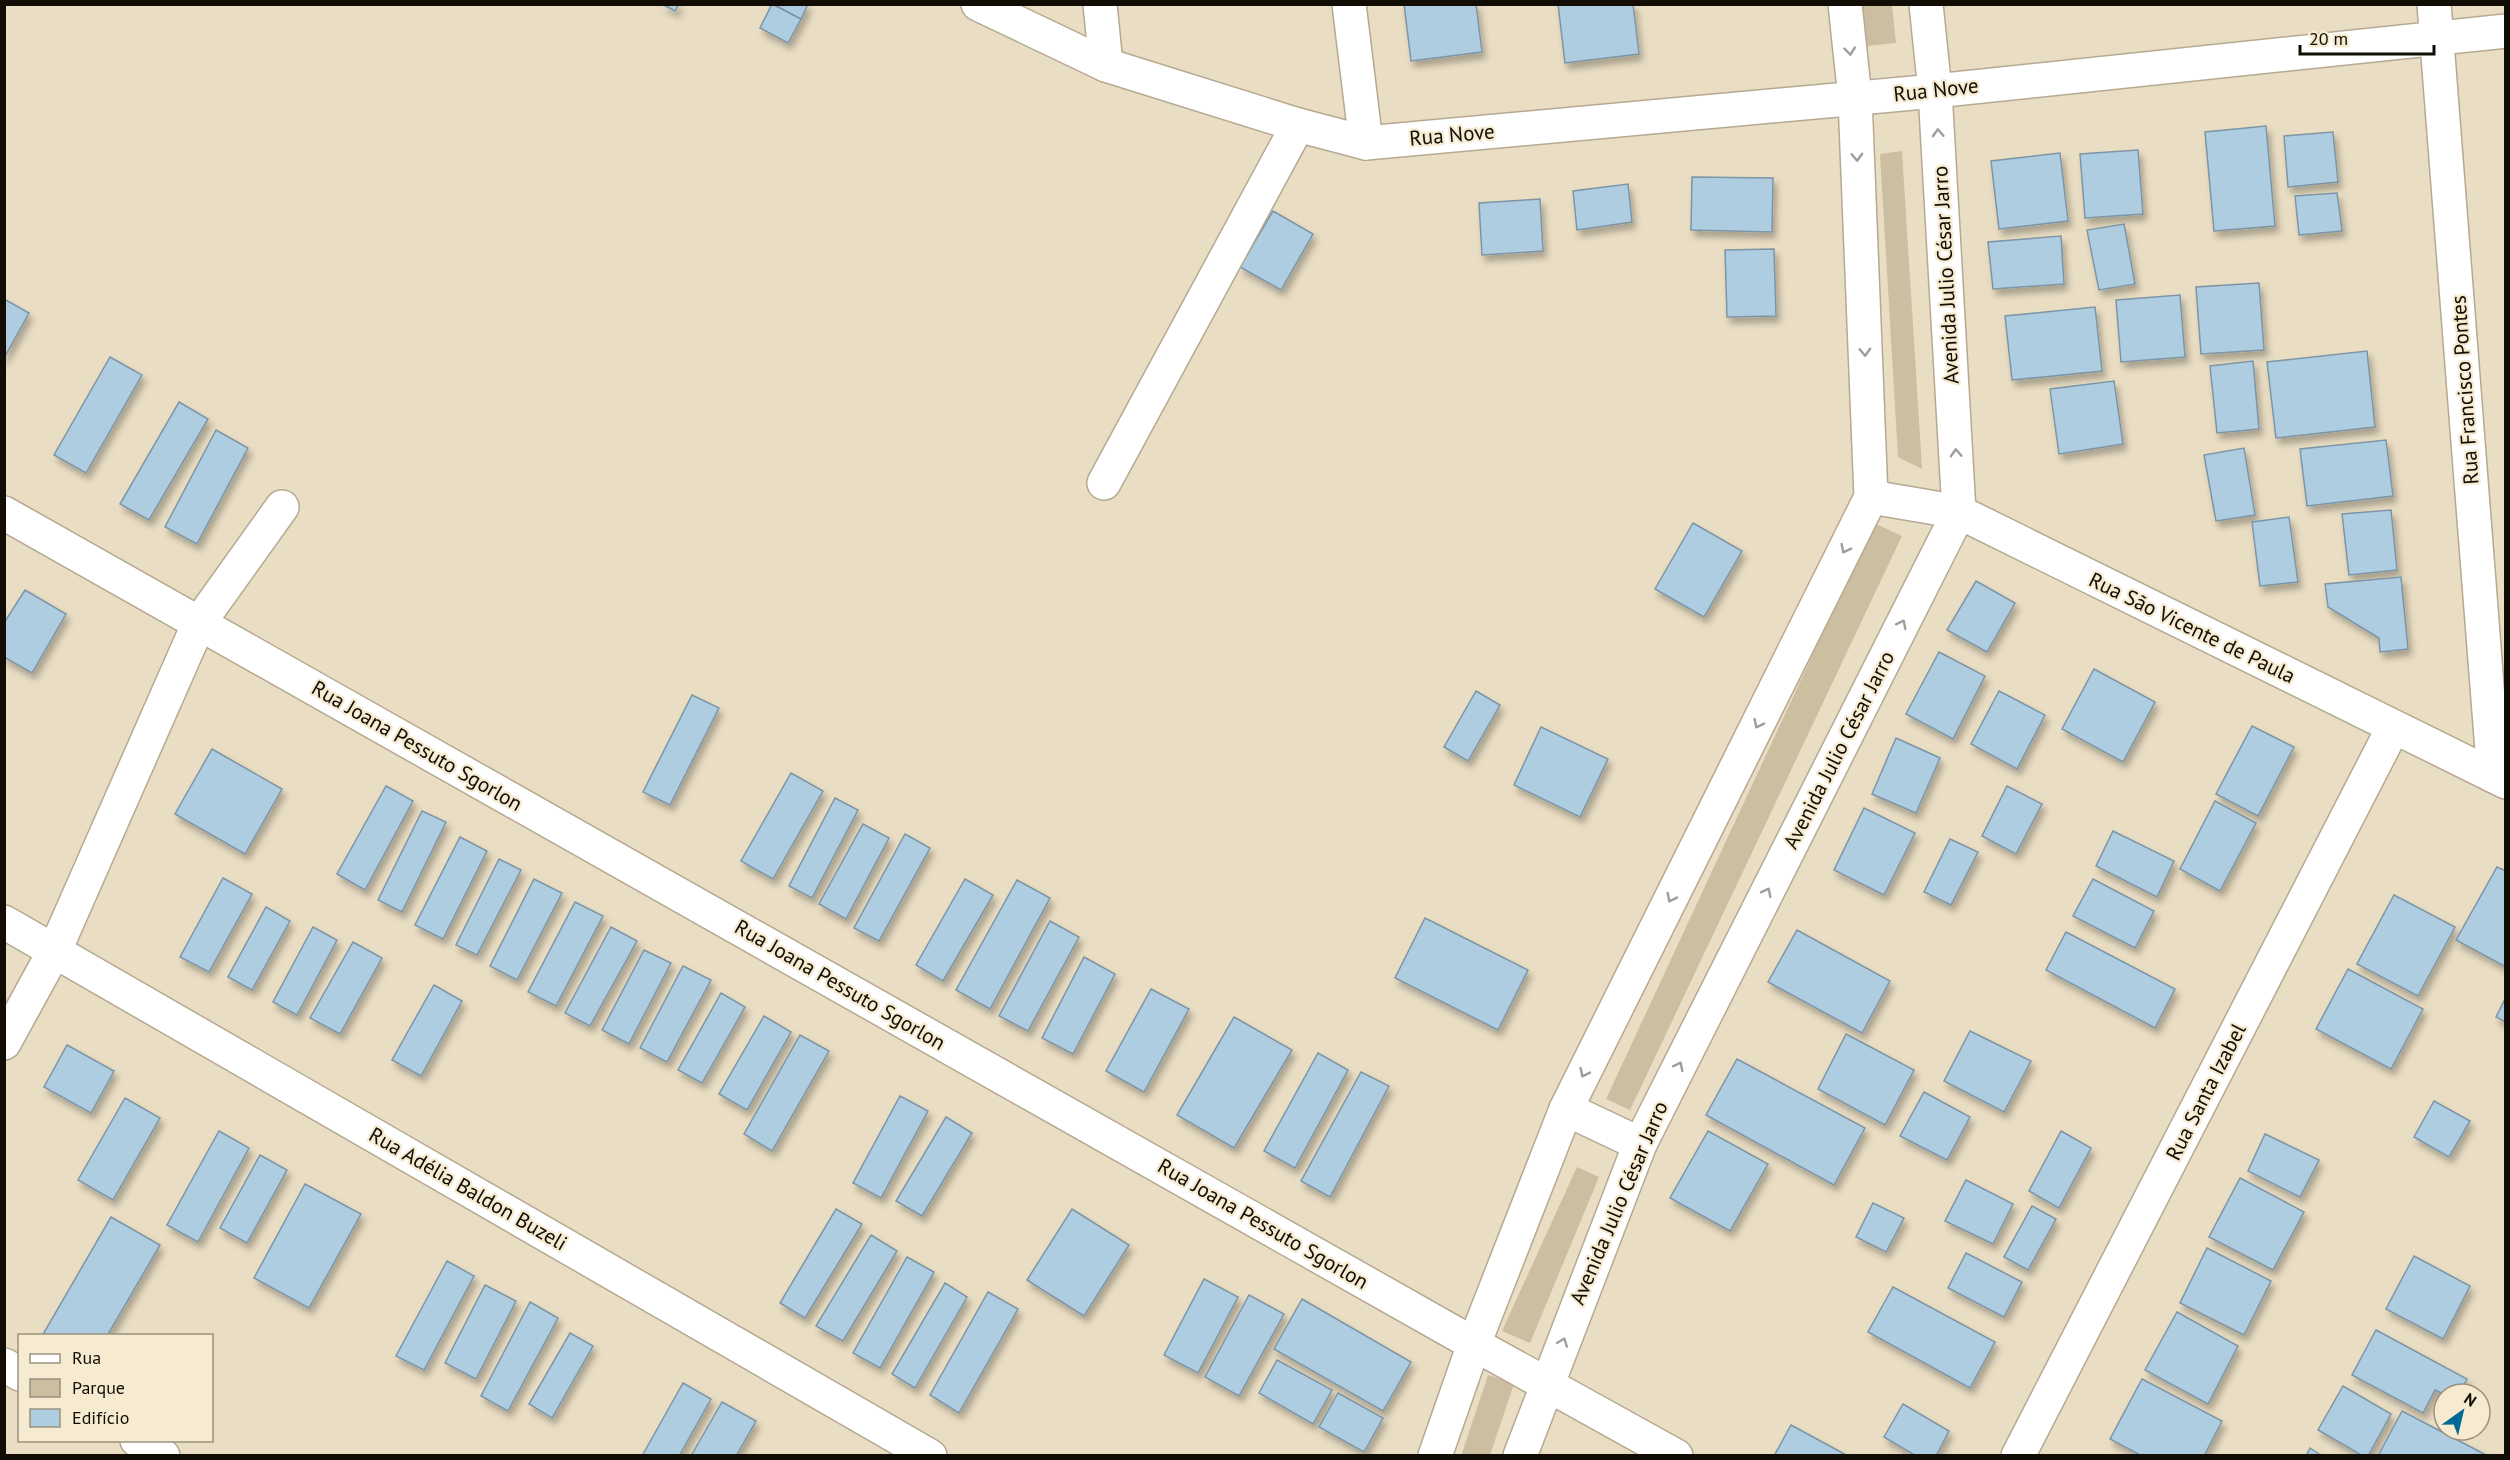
<svg xmlns="http://www.w3.org/2000/svg" width="2510" height="1460" viewBox="0 0 2510 1460" font-family="'PT Sans',sans-serif">
  <style>
    .green { fill: #ccbea1 }
    .building { fill: #aecde1; stroke: #7d95a5; stroke-width: 1.5; filter: url(#shadow) }
    .lines { fill: none; stroke-linecap: round; stroke-linejoin: round }
    .minor-casing { stroke: #b5a991; stroke-width: 36 }
    .tertiary-casing { stroke: #b5a991; stroke-width: 36 }
    .minor { stroke: #fff; stroke-width: 33 }
    .tertiary { stroke: #fff; stroke-width: 33 }
    .oneway { stroke: #a09e9b }
    .labels { text-anchor: middle; stroke-width: 4.5; stroke-linejoin: round; paint-order: stroke }
    .street-label { font-size: 21px; fill: #110d05; stroke: #f6ead0 }
  </style>
  <defs>
    <filter id="shadow"><feDropShadow dx="3.5" dy="6" stdDeviation="3" flood-color="#0004"/></filter>
  </defs>
  <rect width="100%" height="100%" fill="#e9ddc3"/>
  <g class="green">
    <path d="M1862,5h30l4,38 -30,3z"/>
    <path d="M1902,151l20,318 -24,-12 -18,-303z"/>
    <path d="M1874,523l28,13 -272,574 -24,-11z"/>
    <path d="M1577,1167l22,10 -69,166 -28,-12z"/>
    <path d="M1488,1375l26,9 -24,71 -29,1z"/>
  </g>
  <g class="building">
    <path d="M662,4h17l-4,7z"/>
    <path d="M772,4l29,15 -13,24 -28,-15z"/>
    <path d="M773,4h35l-7,15z"/>
    <path d="M1404,4h72l6,48 -71,9z"/>
    <path d="M1558,4h75l6,50 -74,9z"/>
    <path d="M2266,126l9,100 -61,5 -9,-99z"/>
    <path d="M2333,132l5,50 -50,5 -4,-51z"/>
    <path d="M2138,150l5,64 -58,4 -5,-64z"/>
    <path d="M2060,153l8,68 -69,8 -8,-68z"/>
    <path d="M1692,177l81,1 -1,54 -81,-2z"/>
    <path d="M1628,184l4,38 -55,8 -4,-39z"/>
    <path d="M2337,193l5,38 -43,4 -4,-39z"/>
    <path d="M1540,199l3,52 -61,4 -3,-52z"/>
    <path d="M1273,211l40,23 -32,56 -41,-23z"/>
    <path d="M2124,224l11,60 -36,6 -12,-60z"/>
    <path d="M2061,236l3,48 -71,5 -5,-47z"/>
    <path d="M1774,249l2,67 -49,1 -2,-67z"/>
    <path d="M2259,283l5,67 -63,4 -5,-67z"/>
    <path d="M2180,295l5,62 -64,5 -5,-62z"/>
    <path d="M4,299l25,14 -25,45z"/>
    <path d="M2095,307l7,64 -90,9 -7,-64z"/>
    <path d="M2367,351l8,76 -99,11 -9,-76z"/>
    <path d="M110,357l32,18 -56,98 -32,-18z"/>
    <path d="M2253,361l6,68 -42,4 -7,-67z"/>
    <path d="M2114,381l9,63 -64,10 -9,-65z"/>
    <path d="M179,402l29,17 -59,101 -29,-16z"/>
    <path d="M216,430l32,18 -51,96 -32,-17z"/>
    <path d="M2386,440l7,56 -86,10 -7,-57z"/>
    <path d="M2244,448l11,67 -39,6 -12,-66z"/>
    <path d="M2391,510l6,60 -48,5 -7,-61z"/>
    <path d="M2289,517l9,65 -38,4 -8,-64z"/>
    <path d="M1693,523l49,28 -38,66 -49,-28z"/>
    <path d="M2401,577l7,72 -28,3 -1,-14 -51,-31 -3,-23z"/>
    <path d="M1976,581l39,22 -28,49 -40,-22z"/>
    <path d="M25,590l41,24 -34,59 -28,-16v-34z"/>
    <path d="M1939,652l46,24 -32,63 -47,-25z"/>
    <path d="M2094,669l61,33 -32,60 -61,-33z"/>
    <path d="M1476,691l24,14 -32,56 -24,-14z"/>
    <path d="M1999,691l46,24 -28,54 -46,-25z"/>
    <path d="M692,695l27,13 -49,97 -27,-13z"/>
    <path d="M2252,726l42,21 -36,69 -42,-22z"/>
    <path d="M1541,727l67,32 -28,58 -66,-32z"/>
    <path d="M1896,738l44,20 -24,55 -44,-19z"/>
    <path d="M212,749l70,40 -37,65 -70,-40z"/>
    <path d="M791,773l32,18 -50,88 -32,-18z"/>
    <path d="M386,786l27,15 -48,89 -28,-16z"/>
    <path d="M2007,786l35,18 -26,50 -34,-18z"/>
    <path d="M835,798l23,12 -46,88 -23,-12z"/>
    <path d="M2215,801l41,22 -36,68 -40,-22z"/>
    <path d="M1864,808l51,25 -31,62 -50,-25z"/>
    <path d="M422,811l24,11 -44,90 -24,-12z"/>
    <path d="M863,824l26,14 -43,81 -27,-15z"/>
    <path d="M2113,831l61,30 -17,36 -61,-31z"/>
    <path d="M905,834l25,14 -51,93 -25,-13z"/>
    <path d="M460,837l27,14 -44,88 -28,-14z"/>
    <path d="M1950,839l28,13 -27,53 -27,-13z"/>
    <path d="M499,859l22,11 -44,85 -21,-10z"/>
    <path d="M2497,867l9,4v96l-50,-27z"/>
    <path d="M223,878l29,16 -43,78 -29,-15z"/>
    <path d="M534,879l28,14 -45,87 -27,-14z"/>
    <path d="M965,879l28,16 -50,86 -27,-16z"/>
    <path d="M2093,879l61,32 -19,37 -62,-32z"/>
    <path d="M1017,880l33,18 -60,111 -34,-19z"/>
    <path d="M2394,895l61,32 -37,69 -61,-32z"/>
    <path d="M575,902l28,14 -47,90 -28,-14z"/>
    <path d="M266,907l24,14 -38,69 -24,-13z"/>
    <path d="M1425,918l103,52 -30,60 -103,-52z"/>
    <path d="M1050,921l29,16 -51,94 -29,-15z"/>
    <path d="M313,927l24,13 -40,75 -24,-13z"/>
    <path d="M611,927l26,14 -47,85 -25,-13z"/>
    <path d="M1797,930l93,51 -28,52 -94,-51z"/>
    <path d="M2066,932l109,57 -20,39 -109,-58z"/>
    <path d="M353,942l29,16 -42,76 -30,-16z"/>
    <path d="M644,950l27,13 -42,81 -27,-14z"/>
    <path d="M1084,957l31,17 -42,80 -31,-16z"/>
    <path d="M683,966l28,14 -44,82 -27,-14z"/>
    <path d="M2348,969l75,40 -32,60 -75,-40z"/>
    <path d="M434,985l28,16 -41,75 -29,-16z"/>
    <path d="M1151,989l38,20 -45,83 -38,-21z"/>
    <path d="M721,993l24,14 -43,76 -24,-13z"/>
    <path d="M2506,997v25l-10,-5z"/>
    <path d="M764,1016l27,16 -44,78 -28,-16z"/>
    <path d="M1234,1017l58,33 -58,98 -57,-33z"/>
    <path d="M1970,1031l61,30 -27,51 -60,-31z"/>
    <path d="M1846,1034l68,36 -29,55 -67,-36z"/>
    <path d="M800,1035l29,16 -57,100 -28,-17z"/>
    <path d="M67,1045l47,26 -23,42 -47,-26z"/>
    <path d="M1318,1053l30,17 -53,98 -31,-17z"/>
    <path d="M1737,1059l128,69 -31,57 -128,-70z"/>
    <path d="M1361,1072l28,14 -59,111 -29,-16z"/>
    <path d="M1924,1092l46,25 -23,43 -47,-24z"/>
    <path d="M900,1096l28,15 -47,87 -28,-15z"/>
    <path d="M125,1098l35,20 -47,82 -35,-20z"/>
    <path d="M2434,1101l36,20 -21,36 -35,-20z"/>
    <path d="M946,1117l26,16 -50,83 -26,-15z"/>
    <path d="M219,1131l30,17 -51,94 -31,-17z"/>
    <path d="M1708,1131l60,33 -38,67 -60,-33z"/>
    <path d="M2061,1131l30,17 -32,60 -30,-17z"/>
    <path d="M2265,1134l54,26 -19,37 -52,-26z"/>
    <path d="M260,1155l27,15 -40,73 -27,-15z"/>
    <path d="M2240,1178l64,34 -31,58 -64,-33z"/>
    <path d="M1966,1180l47,24 -20,40 -48,-23z"/>
    <path d="M305,1184l56,30 -52,94 -55,-30z"/>
    <path d="M1873,1203l31,15 -18,34 -30,-15z"/>
    <path d="M2032,1206l24,13 -28,51 -24,-13z"/>
    <path d="M836,1209l26,15 -57,94 -25,-15z"/>
    <path d="M1072,1209l57,36 -45,71 -57,-36z"/>
    <path d="M111,1217l49,28 -53,91h-65z"/>
    <path d="M871,1235l26,16 -54,90 -27,-15z"/>
    <path d="M2207,1248l64,33 -27,54 -64,-32z"/>
    <path d="M1966,1253l56,29 -18,35 -56,-29z"/>
    <path d="M2414,1256l56,30 -27,53 -57,-30z"/>
    <path d="M907,1257l27,15 -54,96 -27,-15z"/>
    <path d="M447,1261l27,15 -50,94 -28,-14z"/>
    <path d="M1204,1279l34,18 -40,76 -34,-18z"/>
    <path d="M945,1283l22,14 -52,91 -23,-14z"/>
    <path d="M485,1285l31,16 -40,78 -31,-16z"/>
    <path d="M1893,1287l102,55 -25,46 -102,-56z"/>
    <path d="M988,1292l30,17 -59,104 -29,-18z"/>
    <path d="M1249,1295l35,19 -45,82 -34,-19z"/>
    <path d="M1302,1299l109,63 -28,49 -109,-62z"/>
    <path d="M530,1302l28,16 -50,93 -27,-15z"/>
    <path d="M2177,1312l61,34 -30,58 -63,-34z"/>
    <path d="M2376,1330l91,49 -8,15h-15l-9,-4 -12,23 -71,-38z"/>
    <path d="M570,1333l23,13 -41,72 -23,-14z"/>
    <path d="M1277,1360l55,30 -19,34 -54,-31z"/>
    <path d="M2142,1379l80,42 -18,35h-62l-32,-17z"/>
    <path d="M683,1383l28,16 -32,57h-37z"/>
    <path d="M2343,1386l48,28 -23,42h-5l-45,-26z"/>
    <path d="M1338,1393l45,25 -19,34 -45,-25z"/>
    <path d="M722,1402l34,19 -20,35h-45z"/>
    <path d="M1903,1404l46,27 -13,25h-20l-32,-19z"/>
    <path d="M2402,1411l86,45h-110z"/>
    <path d="M1791,1425l57,31h-74z"/>
    <path d="M2310,1448l12,8h-16z"/>
  </g>
  <g class="lines">
    <g class="minor-casing">
      <g id="minor">
        <path d="M978,4l128,61 192,60 68,18 569,-52 571,-60"/>
        <path d="M1100,4l6,61"/>
        <path d="M1349,4l17,139"/>
        <path d="M2434,4l60,772"/>
        <path d="M1104,483l194,-358"/>
        <path d="M1871,497l88,15 547,270"/>
        <path d="M4,513l1470,831 202,112"/>
        <path d="M4,922l926,534"/>
        <path d="M4,1043l51,-93 144,-327 83,-116"/>
        <path d="M4,1365l16,9"/>
        <path d="M137,1440l26,16"/>
        <path d="M2018,1456l375,-728"/>
      </g>
    </g>
    <g class="tertiary-casing">
      <g id="tertiary">
        <path d="M1566,1109l74,35"/>
        <path d="M1435,1456l39,-112 92,-235 305,-612 -16,-399 -10,-94"/>
        <path d="M1520,1456l120,-312 319,-632 -24,-421 -9,-87"/>
      </g>
    </g>
    <use href="#minor" class="minor"/>
    <use href="#tertiary" class="tertiary"/>
  </g>
  <defs><path id="oneway-chevron" d="M-2-3.5L2.5 0L-2 3.5" fill="none" stroke-width="1.6" stroke-linecap="round" stroke-linejoin="round" transform="scale(1.5)"/></defs>
  <g class="oneway">
    <use href="#oneway-chevron" transform="translate(1850 51) rotate(84)"/>
    <use href="#oneway-chevron" transform="translate(1938 133) rotate(-93)"/>
    <use href="#oneway-chevron" transform="translate(1857 157) rotate(88)"/>
    <use href="#oneway-chevron" transform="translate(1865 352) rotate(88)"/>
    <use href="#oneway-chevron" transform="translate(1956 453) rotate(-93)"/>
    <use href="#oneway-chevron" transform="translate(1845 549) rotate(116)"/>
    <use href="#oneway-chevron" transform="translate(1902 624) rotate(-63)"/>
    <use href="#oneway-chevron" transform="translate(1758 724) rotate(116)"/>
    <use href="#oneway-chevron" transform="translate(1767 892) rotate(-63)"/>
    <use href="#oneway-chevron" transform="translate(1671 898) rotate(116)"/>
    <use href="#oneway-chevron" transform="translate(1679 1066) rotate(-63)"/>
    <use href="#oneway-chevron" transform="translate(1584 1073) rotate(116)"/>
    <use href="#oneway-chevron" transform="translate(1563 1342) rotate(-69)"/>
  </g>
  <g class="labels">
    <g class="street-label">
      <text transform="translate(1936 90) rotate(-6)" y="7">Rua Nove</text>
      <text transform="translate(1452 135) rotate(-5)" y="7">Rua Nove</text>
      <text transform="translate(1946 275) rotate(-93)" y="7">Avenida Julio César Jarro</text>
      <text transform="translate(2465 390) rotate(-94)" y="7">Rua Francisco Pontes</text>
      <text transform="translate(2192 628) rotate(26)" y="7">Rua São Vicente de Paula</text>
      <text transform="translate(417 746) rotate(30)" y="7">Rua Joana Pessuto Sgorlon</text>
      <text transform="translate(1839 750) rotate(-63)" y="7">Avenida Julio César Jarro</text>
      <text transform="translate(840 985) rotate(30)" y="7">Rua Joana Pessuto Sgorlon</text>
      <text transform="translate(2206 1092) rotate(-63)" y="7">Rua Santa Izabel</text>
      <text transform="translate(468 1189) rotate(30)" y="7">Rua Adélia Baldon Buzeli</text>
      <text transform="translate(1619 1203) rotate(-67)" y="7">Avenida Julio César Jarro</text>
      <text transform="translate(1263 1224) rotate(30)" y="7">Rua Joana Pessuto Sgorlon</text>
    </g>
  </g>
  <rect width="2510" height="1460" fill="none" stroke="#110d05" stroke-width="12"/>
  <rect x="18" y="1334" width="195" height="108" fill="#f6ead0" stroke="#9a927f" stroke-width="1.5"/>
  <rect x="30" y="1354" width="30" height="9" fill="#ffffff" stroke="#9a927f" stroke-width="1.5"/>
  <text x="72" y="1364" font-size="18" fill="#110d05">Rua</text>
  <rect x="30" y="1379" width="30" height="18" fill="#ccbea1" stroke="#9a927f" stroke-width="1.5"/>
  <text x="72" y="1394" font-size="18" fill="#110d05">Parque</text>
  <rect x="30" y="1409" width="30" height="18" fill="#aecde1" stroke="#9a927f" stroke-width="1.5"/>
  <text x="72" y="1424" font-size="18" fill="#110d05">Edifício</text>
  <g transform="translate(2462 1412) rotate(34)"><circle r="28" fill="#f6ead0" stroke="#9a927f" stroke-width="1.5"/>
  <path d="M0-4.5L10 22L0 15L-10 22Z" fill="#006a97"/>
  <text y="-9" font-size="16" font-weight="bold" text-anchor="middle" fill="#110d05">N</text>
  </g>
  <path d="M2300 45v9h134v-9" fill="none" stroke="#110d05" stroke-width="3"/>
  <text x="2309" y="45" font-size="18" fill="#110d05" stroke="#f6ead0" stroke-width="4.5" paint-order="stroke">20 m</text>
</svg>
